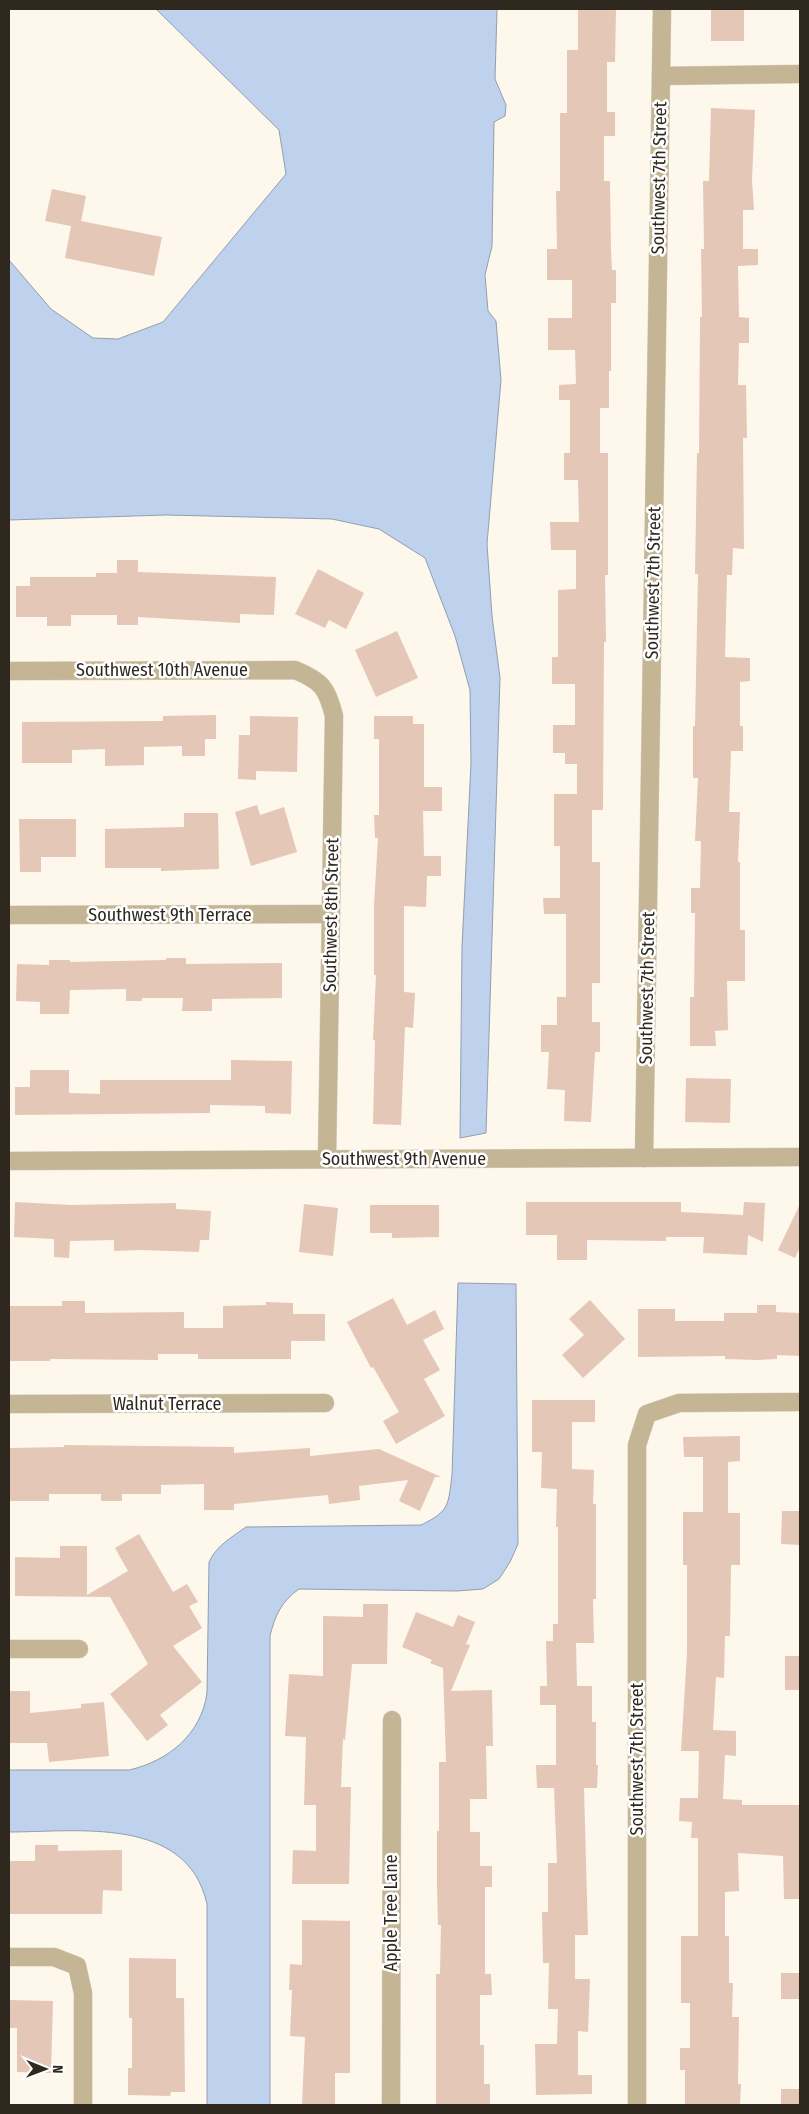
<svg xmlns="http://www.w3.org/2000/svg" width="809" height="2114" viewBox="0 0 809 2114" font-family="'Fira Sans Condensed',sans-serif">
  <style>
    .water { fill: #bed1ed; stroke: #939eaf }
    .building { fill: #e4c7b7 }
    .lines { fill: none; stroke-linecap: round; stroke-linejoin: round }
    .minor-casing { stroke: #d8d2c7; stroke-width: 19 }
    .minor { stroke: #c4b595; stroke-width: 18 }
    .labels { text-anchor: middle; stroke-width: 5; stroke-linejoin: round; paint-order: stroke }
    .street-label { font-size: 18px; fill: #2e281e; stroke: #fff }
  </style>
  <rect width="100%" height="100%" fill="#fdf7ec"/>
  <g class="water">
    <path d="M156,9h341l-2,70 11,26 -1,11 -11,6 -2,124 -7,29 3,36 8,10 5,59 -14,164 5,72 8,62 -14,455 -26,5 2,-191 9,-184 -1,-73 -15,-54 -30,-78 -46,-29 -47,-10 -166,-4 -157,5v-260l42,49 42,29 25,1 45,-17 123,-148 -7,-44z"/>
    <path d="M458,1283l58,1 2,260 -8,18 -11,17 -16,10 -26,2 -158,-2c-17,12 -24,26 -29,47v469h-63v-201c-20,-89 -130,-72 -198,-72v-62h120c39,-9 72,-35 78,-77l2,-131c7,-16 23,-25 37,-35l175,-2c29,-14 27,-20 31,-50z"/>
  </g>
  <g class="building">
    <path d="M578,9h38l-1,53h-8v50h8v24h-11v45h6l1,69 1,20h4v33h-5v68h-2v37h-9v45h8v122h-3l1,67h-2l-1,168h-11v52h8v121h-8v39h8v30h-5l-4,70 -27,-1 1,-31 -18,-1 2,-37h-8v-27h16v-28h9v-83h-22l-1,-16h17v-52h-6v-52h23v-30h-12v-11h-12v-28h22v-41h-23v-27h6v-67l18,-1v-39h-25l-1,-28h29l-1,-42h-14v-27h6v-53h-11v-15l17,-1 -1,-34h-27v-32h24v-38h-25v-31h10l-1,-58h4v-78h7v-63h11z"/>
    <rect x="711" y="9" width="33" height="32"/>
    <path d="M711,108l44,2 -3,70 2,30h-11v39h15v16l-20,1 1,51 10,1v25h-10l-1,42h8l1,53h-4l1,111 -11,-1 -1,27h-5l-2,82 25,1v23l-10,1v44h3v25h-12l-2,61h11l-2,50h2v68h5v51h-18l1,49 -13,1 1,15h-26v-49h4l1,-84h-4v-25h9l1,-47h-6l3,-63h-5v-52h2l3,-152h-3l2,-121h2l1,-136h2l-1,-68h3l-1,-68h6z"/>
    <path d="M52,189l34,7 -5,25 81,16 -8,39 -89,-18 6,-32 -26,-5z"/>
    <path d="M117,560h21v12l138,5 -2,38 -34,-1v9l-102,-6v8h-21v-10h-46v11h-24v-9h-31v-31h14v-9h66v-4h21z"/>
    <path d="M318,569l46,24 -18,36 -17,-9 -4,8 -30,-14z"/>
    <path d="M397,631l21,47 -42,19 -21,-47z"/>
    <path d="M216,715v24h-11v17h-23v-10l-38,1v18l-39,1v-17l-33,1v13h-50v-41l141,-1v-5z"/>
    <path d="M250,716l48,1 -1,55 -41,-1v9l-18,-1 1,-44h11z"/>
    <path d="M374,716h39v8h11v63h18v24h-19l1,45h17v20h-14l-1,31 -22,-1v86l11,1 -2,35 -8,-1 -4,98 -28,-1 2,-84h-2l3,-65h-2v-70l4,-67h-3l-1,-23h5v-76h-5z"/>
    <path d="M257,805l3,10 24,-8 13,45 -46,14 -16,-54z"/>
    <path d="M184,813h34l1,56 -58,2v-3h-56v-39l79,-2z"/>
    <path d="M19,819h57v38h-35v15h-21z"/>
    <path d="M166,958h20v6l96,-1v35l-70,1v12h-30l1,-13h-41v3h-16v-12l-56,1 -1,24h-29v-12l-24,-1 1,-37 32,1v-5h21v2l96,-2z"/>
    <path d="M231,1060l61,1 -1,53 -26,-1v-7l-55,-1v8l-195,2v-28h15v-17h39v23l31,1v-14h131z"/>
    <path d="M686,1078l45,1 -1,44 -45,-1z"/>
    <path d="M15,1202l56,3 105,-2v6l35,2 -2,29h-9l-1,12 -58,-2 -27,1v-11l-44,1 -1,17 -15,-1v-18l-40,-2z"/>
    <path d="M526,1202h155v10l62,3 1,-13 21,1 -2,39 -15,-7 -1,20 -44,-2 1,-16h-38v4l-79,-1v20h-30v-25h-31z"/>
    <path d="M304,1204l34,4 -5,48 -34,-4z"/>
    <path d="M800,1204v43l-5,11 -17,-8z"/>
    <path d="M370,1205h69v32l-47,1v-5h-22z"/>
    <path d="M393,1298l14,27 28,-15 9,19 -21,11 17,30 -16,9 21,37 -49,28 -13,-23 16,-9 -26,-45 -2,1 -24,-46z"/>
    <path d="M590,1300l35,39 -42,39 -21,-23 22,-20 -15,-16z"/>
    <path d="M62,1301h23v12l99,-1v16h39v-22l43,-1v-3l27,1v11h32v27h-34v18h-93v-5h-40v6l-108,-1v2h-41v-55h53z"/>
    <path d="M757,1305h19v7l24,1v43l-23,-1v4l-20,1 -32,-1v-3l-87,1v-48h37v12h49v-8h33z"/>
    <path d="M532,1400h63v22h-23v47l22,1 -1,34h3v95h-3l1,44h-18l1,43h15v36h4v43h2l-1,23h-13l4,147h-13v44h15l-2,53 -10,-1v44h14v19l-56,1 -1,-51h22l1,-35h-10l1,-46h-6l-1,-51h6v-49h9l-3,-75h-17l-1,-23h20v-60h-16v-19h7l-1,-45h7v-17h5v-97h-2l1,-38 -16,-1 1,-36h-10z"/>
    <path d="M740,1436v25l-12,1v51h12v52h-9l-1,71h-5l-1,42 -8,-1 -3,53 23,1v25l-11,-1 -2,44 19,1v5h58v94h-16l-1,-43 -45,-3 1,38 -14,1v44h4v47h4l-1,34h7l-1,67h3l-1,21h-55v-35h-5v-22h10v-45h-9v-67h17v-98h-7l1,-16 -13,-1 1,-23h18l1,-47h-18l6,-98v-88h-4v-53h20v-55h-19l-1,-20z"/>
    <path d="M64,1445l170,2v6l76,-5v8l69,-7 62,28h-6l-15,34 -21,-10 9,-21 -49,6 1,14 -31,4 -1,-9 -94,9v6h-30v-26l-43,1v9h-39v7h-21v-7h-52v7h-40v-53l55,-1z"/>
    <path d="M782,1511h18v34l-19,-1z"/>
    <path d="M139,1534l34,58 14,-8 11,18 -9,4 13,22 -29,18 29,36 -42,33 8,10 -21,16 -37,-47 38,-30 -38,-67 -95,-1v-39l45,1v-12h27v49l41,-24 -13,-23z"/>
    <path d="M363,1604h25l-1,60h-35l-7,76 -2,-1 -2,48h10l-2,97h-57l1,-34 23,1v-46h-12l2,-68 -21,-1 4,-62 34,2v-60l40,1z"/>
    <path d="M416,1612l37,15 5,-12 17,7 -9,22 4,1 -19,46 41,-1 1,56h-7l1,53h-17v33h10v34h12v21h-7v87h6l1,21h-12v50h4v39h6v20h-54v-130h4l1,-49h-3l-1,-38v-56h2v-69h7l-3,-94 -13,-5 2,-3 -30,-13z"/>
    <rect x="785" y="1656" width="15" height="34"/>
    <path d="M9,1691h21v22l51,-5v-4l23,-2 5,54 -60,6 -2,-19h-38z"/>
    <path d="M35,1845h23v6l64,-1v41l-19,-1 -1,24h-93v-53h26z"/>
    <path d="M302,1920l48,1v152h-15v32h-33l3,-68 -15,-1 2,-46h-3l1,-26 12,1z"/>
    <path d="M129,1958l47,1v39h8l1,94h-14l-1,4 -42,-1v-27h4v-50h-3z"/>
    <rect x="781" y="1973" width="19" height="26"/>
    <path d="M9,2000l44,1 -2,72 -34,-1v-44h-8z"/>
    <rect x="781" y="2089" width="19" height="16"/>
  </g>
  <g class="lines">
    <g class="minor-casing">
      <g id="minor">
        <path d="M661,76l139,-2"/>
        <path d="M9,671l286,-1c27,11 32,18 39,46l-7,443"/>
        <path d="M9,915l322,-1"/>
        <path d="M644,1158l18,-1149"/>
        <path d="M9,1161l791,-4"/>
        <path d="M9,1404l316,-1"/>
        <path d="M9,1649h70"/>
        <path d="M9,1957h45l23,9 6,27v112"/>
        <path d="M391,2105l1,-385"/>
        <path d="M637,2105v-660l10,-31 32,-11 121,-1"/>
      </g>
    </g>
    <use href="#minor" class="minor"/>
  </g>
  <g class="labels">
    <g class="street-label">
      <text transform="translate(659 178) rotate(-89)" y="6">Southwest 7th Street</text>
      <text transform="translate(653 583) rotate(-89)" y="6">Southwest 7th Street</text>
      <text x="162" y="676">Southwest 10th Avenue</text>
      <text x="170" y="921">Southwest 9th Terrace</text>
      <text transform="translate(331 915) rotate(-89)" y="6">Southwest 8th Street</text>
      <text transform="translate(647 988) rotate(-89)" y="6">Southwest 7th Street</text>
      <text x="404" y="1165">Southwest 9th Avenue</text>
      <text x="167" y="1410">Walnut Terrace</text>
      <text transform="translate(637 1759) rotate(-90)" y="6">Southwest 7th Street</text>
      <text transform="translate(391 1913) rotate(-90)" y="6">Apple Tree Lane</text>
    </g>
  </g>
  <rect width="809" height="2114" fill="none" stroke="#2e281e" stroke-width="20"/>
  <g transform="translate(45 2069) rotate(91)" stroke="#ffffff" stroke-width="4" paint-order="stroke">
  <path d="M0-4L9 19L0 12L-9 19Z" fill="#2e281e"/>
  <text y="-8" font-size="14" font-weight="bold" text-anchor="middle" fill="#2e281e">N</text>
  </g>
</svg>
